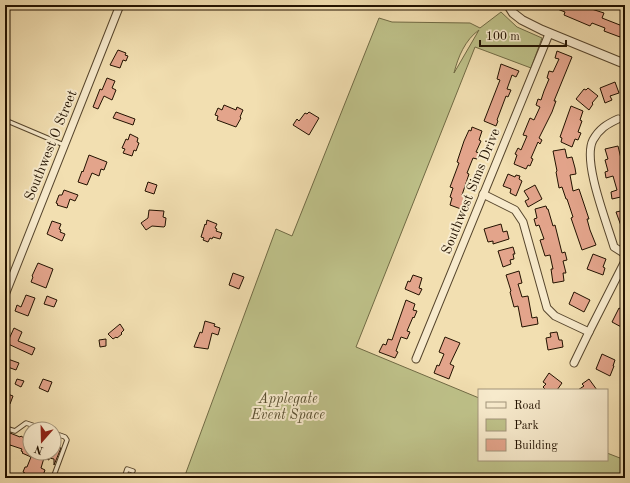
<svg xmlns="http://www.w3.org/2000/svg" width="630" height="483" viewBox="0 0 630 483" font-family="'Old Standard TT',serif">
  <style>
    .green { fill: #bec189; stroke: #706a44; fill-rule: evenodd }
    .building { fill: #e3a48b; stroke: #221200 }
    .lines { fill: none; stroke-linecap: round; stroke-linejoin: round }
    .service-casing { stroke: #56452c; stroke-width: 5.5 }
    .minor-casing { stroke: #56452c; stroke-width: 9 }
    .tertiary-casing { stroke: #56452c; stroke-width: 10 }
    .service { stroke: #f7eacc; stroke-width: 3.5 }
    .minor { stroke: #f7eacc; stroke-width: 7 }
    .tertiary { stroke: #f7eacc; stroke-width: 8 }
    .labels { text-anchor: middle; stroke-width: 4; stroke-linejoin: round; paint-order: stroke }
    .street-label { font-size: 14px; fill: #221200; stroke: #f7eacc }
    .park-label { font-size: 14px; font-style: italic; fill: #594f30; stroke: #f7eacc }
  </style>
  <rect width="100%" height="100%" fill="#f2dfb1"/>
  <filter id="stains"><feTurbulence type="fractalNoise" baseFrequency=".005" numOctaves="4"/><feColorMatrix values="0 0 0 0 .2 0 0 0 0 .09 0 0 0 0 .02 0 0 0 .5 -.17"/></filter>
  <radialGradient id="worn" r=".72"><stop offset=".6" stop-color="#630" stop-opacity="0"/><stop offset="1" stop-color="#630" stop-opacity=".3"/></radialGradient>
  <path class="green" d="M501,12l16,15 25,11 -11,30 -56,-21 -119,300 123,51v62h128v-7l18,7v18h-441l92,-249 16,7 87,-218 13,4 78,1 10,5zM479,30l-25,43c4,-16 11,-33 25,-43z"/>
  <g class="building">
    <path d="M547,5h32l25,8 -2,5 23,9v11l-5,-2v1l-16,-6 1,-3 -13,-5 -2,3 -26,-11 1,-3z"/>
    <path d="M118,50l8,3 -1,2 3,1 -2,5 -3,-1 -3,8 -10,-3z"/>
    <path d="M557,51l15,6 -18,44h2l-4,11 -13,26 3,2 -2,4 -2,-2 -7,16 2,1 -3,7 -2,-1 -2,4 -12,-5 3,-9 -2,-1 3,-6 3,2 6,-14 -4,-1 7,-17 4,2 6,-13 -4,-2 2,-6 3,1 3,-9 5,-12 -2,-1 2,-7 4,1 6,-13 -4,-1z"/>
    <path d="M501,64l18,7 -3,6 -4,-2 -5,14 4,1 -3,7 -2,-1 -9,24 1,1 -2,5 -12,-5 16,-41 -3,-1z"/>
    <path d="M107,78l8,3 -3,7 4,2 -4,10 -8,-4 -6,13 -5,-2 7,-18 2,1z"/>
    <path d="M615,82l4,11 -9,3 2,4 -7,3 -5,-15z"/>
    <path d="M588,88l10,8 -6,7 1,1 -4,6 -13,-11 8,-10 2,1z"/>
    <path d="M224,105l12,5 1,-3 6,3 -3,7 1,1 -5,9 -19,-7 1,-4 -3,-1 3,-7 4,2z"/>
    <path d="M571,106l12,5 -3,9 2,1 -4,11 3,1 -3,7 -3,-1 -3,8 -11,-5 1,-4 -2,-1z"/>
    <path d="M116,112l19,7 -2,6 -20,-7z"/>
    <path d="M309,112l10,6 -10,17 -16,-10 4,-6 2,2 6,-8 2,1z"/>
    <path d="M472,127l10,4 -3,9 2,1 -5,11 4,1 -3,6 -4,-1 -6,15 2,1 -7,21 5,2 -3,9 -2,-1 -1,4 -11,-4 2,-7 -2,-1 3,-9 -3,-1 9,-24 -2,-1 7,-21 5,-11 2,1z"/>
    <path d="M130,134l8,4 -1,4 2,1 -3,8 -2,-1 -2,6 -9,-3 2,-4 -3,-1 4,-9 2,1z"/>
    <path d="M618,146l6,25h1v25l-13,3 -1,-7 6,-2 -4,-14 -7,2 -1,-6 3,-1 -3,-11 3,-1 -3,-10z"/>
    <path d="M565,149l2,9 5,-1 3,11 1,6 -6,1 3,16 6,-2 10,30h-2l3,11 6,15 -14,5 -11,-32 2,-1 -6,-18h-1l-4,-12 -3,1 -3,-16 1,-1 -4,-20z"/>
    <path d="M89,155l18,7 -3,8 -3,-1 -2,7 -7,-3 -5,12 -9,-3 4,-11 1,1z"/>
    <path d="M508,174l7,3 1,-2 4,1 -1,3 3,2 -6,15 -6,-3 1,-4 -8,-3z"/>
    <path d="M148,182l9,3 -3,9 -9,-3z"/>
    <path d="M535,185l7,14 -14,8 -3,-6 4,-2 -5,-8z"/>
    <path d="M64,190l14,5 -3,6 -5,-2 -3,9 -10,-3 1,-1 -2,-1 3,-8h3z"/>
    <path d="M546,206l1,3h1l5,17 2,-1 7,28 3,-1 2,8 -4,1 3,12h-3l1,8 -11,2 -2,-14h2l-3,-14 -5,1 -5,-16 4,-1 -5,-14 -3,1 -2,-7 3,-1 -2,-9z"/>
    <path d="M149,210l15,1 -1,6 3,1 -1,8 -1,1 -12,-1 -6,4 -5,-7 7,-5z"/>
    <path d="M625,210v23l-1,1 -8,-22z"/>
    <path d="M207,220l10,4 -2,4 2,1 -1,2 6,2 -2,6 -7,-2 -1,2 -2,-1 -2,4 -5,-2 1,-2 -3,-1 4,-13 1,1z"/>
    <path d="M52,221l9,3 -2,5 2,1 -1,2 5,2 -3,7 -15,-7z"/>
    <path d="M501,224l2,8 4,-1 2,8 -16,5v-3l-5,1 -4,-13z"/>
    <path d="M513,247l2,7h-2l1,5 -4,1 1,4 -8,3 -5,-16z"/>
    <path d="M593,254l13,5 -3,8 2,1 -2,7 -16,-6z"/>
    <path d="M38,263l15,6 -7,19 -15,-6 2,-5 -1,-1z"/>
    <path d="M519,271l3,12 -4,1 4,13 6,-1 4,22 5,-1 1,7 -16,3 -4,-21 -4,1 -4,-15 1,-1 -5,-16z"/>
    <path d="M233,273l11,4 -5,12 -10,-4z"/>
    <path d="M413,275l9,3 -3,10 3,1 -3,6 -14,-6 3,-8 2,1z"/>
    <path d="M574,292l16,8 -6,12 -15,-8z"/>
    <path d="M26,295l9,3 -7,18 -13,-5 2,-6 4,2z"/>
    <path d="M47,296l10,4 -3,7 -10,-3z"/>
    <path d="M406,300l9,4 -2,6 4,1 -3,7 -1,-1 -6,14 3,1 -3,7 -6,-2 -5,14 2,1 -3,6 -16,-6 4,-8 3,1 2,-6 4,1z"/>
    <path d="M619,308l6,3v18l-13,-7z"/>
    <path d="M205,321l10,3 -1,2 6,2 -2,7 -6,-2 -4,16 -14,-2 6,-15 2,1z"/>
    <path d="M120,324l4,6 -3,3 1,1 -5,4 -1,-1 -3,2 -5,-5z"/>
    <path d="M14,328l8,4 -4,9 17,7 -3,7 -26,-12 2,-5 1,1z"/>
    <path d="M557,332l2,8h3l1,7 -15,3 -2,-12 5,-1 -1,-4z"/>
    <path d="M445,337l15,6 -10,21 4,2 -5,13 -15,-6 3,-8 2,1 5,-12 -5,-2z"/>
    <path d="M106,339v7l-6,1 -1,-7z"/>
    <path d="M602,354l13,6 -2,6h1l-4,10 -14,-7z"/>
    <path d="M5,358l14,5 -3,7 -11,-4z"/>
    <path d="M549,373l13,10 -5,7h-11l-3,-3 3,-3 -3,-2z"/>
    <path d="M17,379l7,2 -3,6 -6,-3z"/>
    <path d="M43,379l9,3 -4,10 -9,-4z"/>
    <path d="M589,379l8,11h-19l6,-4 -2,-2z"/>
    <path d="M5,393l8,3 -3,8 -5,-2z"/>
    <path d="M5,431l15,6 1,-1 3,2 2,-4 4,1v18h24v-13l6,2 -2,5 3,1 -7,17v-6l-5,-1v2l-5,-2 -3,10 4,2 -3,8h-18l1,-5 -2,-1 2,-5h2l4,-10 -9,-4 1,-1 -2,-1 1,-2 -12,-4 -5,13z"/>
  </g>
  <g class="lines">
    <g class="service-casing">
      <g id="service">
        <path d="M5,120l59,25"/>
        <path d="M5,428l10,3 11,-8 18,6"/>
        <path d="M53,478l14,-38 -2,-3 -11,-4"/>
        <path d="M124,478l3,-9 6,2"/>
      </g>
    </g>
    <g class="minor-casing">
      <g id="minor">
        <path d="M618,119c-11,5 -19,10 -25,21 -11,21 14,83 21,107l11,7"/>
        <path d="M483,194l32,16 8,12 24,86 8,8 34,16"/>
        <path d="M5,295l115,-290"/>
        <path d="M416,359l133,-325"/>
        <path d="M574,363l15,-31 36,-71"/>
      </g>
    </g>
    <g class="tertiary-casing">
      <path id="tertiary" d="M508,5l5,8 9,7 20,10 83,34"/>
    </g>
    <use href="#service" class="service"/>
    <use href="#minor" class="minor"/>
    <use href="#tertiary" class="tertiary"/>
  </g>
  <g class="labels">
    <g class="street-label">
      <text transform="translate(50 145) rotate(-68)" y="5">Southwest O Street</text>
      <text transform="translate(470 191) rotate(-68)" y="5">Southwest Sims Drive</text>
    </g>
    <g class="park-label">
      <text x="288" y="403">Applegate<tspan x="288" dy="16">Event Space</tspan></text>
    </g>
  </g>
  <rect width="630" height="483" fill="none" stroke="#f2dfb1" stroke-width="20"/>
  <rect x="6" y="6" width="618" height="471" fill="none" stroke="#221200" stroke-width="2"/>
  <rect x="10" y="10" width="610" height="463" fill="none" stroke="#221200"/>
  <rect x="478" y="389" width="130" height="72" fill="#f7eacc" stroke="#a2947a"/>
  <rect x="486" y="402" width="20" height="6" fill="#f7eacc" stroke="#a2947a"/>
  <text x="514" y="409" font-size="12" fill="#221200">Road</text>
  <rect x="486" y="419" width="20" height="12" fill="#bec189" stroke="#a2947a"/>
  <text x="514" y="429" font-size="12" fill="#221200">Park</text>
  <rect x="486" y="439" width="20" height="12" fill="#e3a48b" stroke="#a2947a"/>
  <text x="514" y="449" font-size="12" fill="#221200">Building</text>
  <g transform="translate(42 441) rotate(200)"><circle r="19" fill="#f7eacc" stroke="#a2947a"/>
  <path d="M0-3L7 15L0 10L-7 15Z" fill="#8f2418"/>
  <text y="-6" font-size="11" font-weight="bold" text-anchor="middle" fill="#221200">N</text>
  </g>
  <path d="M480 40v6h86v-6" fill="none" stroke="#221200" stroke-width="2"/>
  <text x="486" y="40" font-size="12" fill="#221200" stroke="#f7eacc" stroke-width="3" paint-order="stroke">100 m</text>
  <rect width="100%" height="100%" filter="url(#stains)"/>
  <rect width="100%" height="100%" fill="url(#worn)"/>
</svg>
